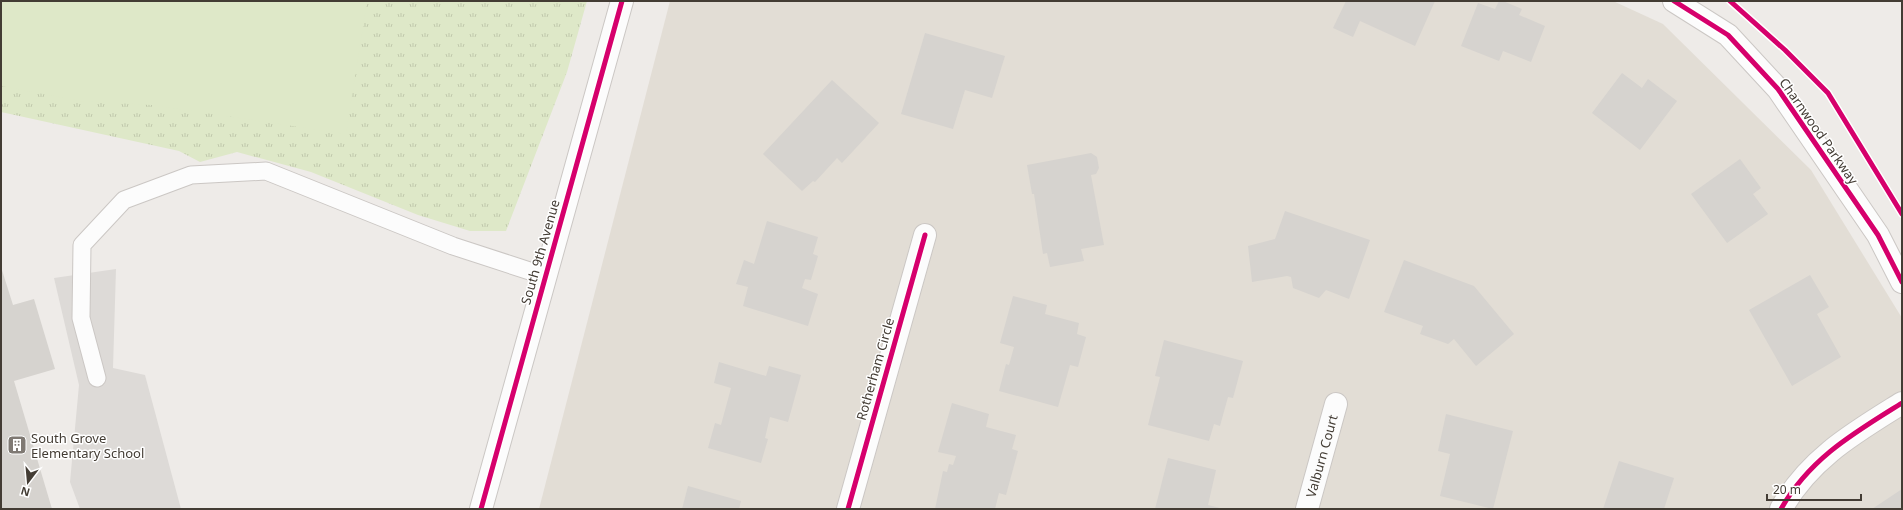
<svg xmlns="http://www.w3.org/2000/svg" width="1903" height="510" viewBox="0 0 1903 510" font-family="'Noto Sans',sans-serif">
  <style>
    .residential { fill: #e2ddd5 }
    .grass { fill: url(#grass-tufts) }
    .garden { fill: #dee8c8 }
    .parking { fill: #dddad7 }
    .building { fill: #d6d3cf }
    .lines { fill: none; stroke-linecap: round; stroke-linejoin: round }
    .service-casing { stroke: #cbc7c4; stroke-width: 19 }
    .minor-casing { stroke: #cbc7c4; stroke-width: 24 }
    .tertiary-casing { stroke: #cbc7c4; stroke-width: 24 }
    .service { stroke: #fcfcfc; stroke-width: 17 }
    .minor { stroke: #fcfcfc; stroke-width: 22 }
    .tertiary { stroke: #fcfcfc; stroke-width: 22 }
    .cycleway-casing { stroke: #fff; stroke-width: 8 }
    .cycleway { stroke: #d6006c; stroke-width: 5 }
    .labels { text-anchor: middle; stroke-width: 3; stroke-linejoin: round; paint-order: stroke }
    .street-label { font-size: 13px; fill: #433c34; stroke: #fff }
    .poi-label { font-size: 13px; fill: #433c34; stroke: #fff; text-anchor: start }
  </style>
  <defs>
    <pattern id="grass-tufts" width="24" height="20" patternUnits="userSpaceOnUse"><rect width="24" height="20" fill="#dee8c8"/><path d="M3 7l-1-3M5 7V3M7 7l1-3M15 17l-1-3M17 17v-4M19 17l1-3" fill="none" stroke="#c0c8ac"/></pattern>
  </defs>
  <rect width="100%" height="100%" fill="#eeebe8"/>
  <path class="residential" d="M670,1h943l50,23 148,146 91,148v191h-1363z"/>
  <path class="grass" d="M1,1h586l-20,71 -61,159h-36l-52,-16 -107,-43 -74,-20 -37,10 -21,-11 -178,-39z"/>
  <path class="garden" d="M1,1h366l-21,133 -195,-29 -71,-4 -79,-15z"/>
  <path class="parking" d="M116,269l-3,99 32,7 36,134h-101l-10,-27 9,-97 -25,-107z"/>
  <g class="building">
    <path d="M1346,1h89l-20,45 -55,-25 -7,16 -20,-9z"/>
    <path d="M1499,1h4l19,8 -3,6 26,11 -14,36 -28,-11 -4,10 -38,-15 17,-43 17,6z"/>
    <path d="M925,33l80,23 -13,42 -27,-8 -12,39 -52,-15z"/>
    <path d="M1622,73l20,15 6,-9 29,22 -37,49 -48,-37z"/>
    <path d="M832,80l47,43 -37,40 -5,-5 -22,24 -2,-1 -11,10 -39,-37z"/>
    <path d="M1091,153l6,4 2,11 -3,6 -5,1 13,70 -23,4 3,12 -34,6 -3,-14 -4,1 -9,-60h-2l-5,-29z"/>
    <path d="M1740,159l21,29 -8,6 15,20 -41,29 -36,-49z"/>
    <path d="M1285,211l85,29 -21,59 -23,-9 -7,8 -26,-10 -2,-11 -4,-1 -35,6 -4,-36 27,-7z"/>
    <path d="M767,221l51,16 -5,17 5,2 -7,24 -6,-1 -3,9 16,6 -10,32 -65,-20 5,-19 -12,-3 8,-24 10,4z"/>
    <path d="M1404,260l70,26 40,48 -38,32 -22,-27 -6,5 -28,-10 3,-8 -39,-14z"/>
    <path d="M1,267l12,38 21,-6 21,70 -41,12 38,128h-51z"/>
    <path d="M1810,275l19,32 -12,7 24,43 -49,29 -43,-76z"/>
    <path d="M1013,296l34,9 -2,9 34,9 -2,11 9,3 -8,30 -8,-2 -12,42 -59,-16 7,-27 3,1 5,-18 -14,-4z"/>
    <path d="M1164,340l79,21 -10,37 -5,-1 -8,29 -6,-2 -5,17 -61,-16 12,-48 -5,-1z"/>
    <path d="M719,362l47,14 3,-10 32,9 -13,47 -18,-5 -5,21 3,1 -7,24 -53,-15 7,-25 6,2 10,-37 -17,-5z"/>
    <path d="M952,403l37,11 -3,13 30,8 -4,14 6,2 -12,44 -7,-2 -4,16h-60l8,-38 4,1 2,-8 4,1 3,-9 -18,-4z"/>
    <path d="M1446,414l67,17 -20,78 -53,-13 10,-42 -12,-3z"/>
    <path d="M1168,458l48,12 -8,35 16,4h-69z"/>
    <path d="M1619,461l55,17 -10,31h-61z"/>
    <path d="M688,486l53,15 -2,8h-57z"/>
    <path d="M1902,489v20h-30z"/>
  </g>
  <g class="lines">
    <g class="service-casing">
      <path id="service" d="M97,378l-16,-60 1,-73 42,-45 67,-25 75,-4 187,75 92,30"/>
    </g>
    <g class="minor-casing">
      <g id="minor">
        <path d="M1674,1l54,34 50,54 100,146 24,47"/>
        <path d="M848,509l77,-274"/>
        <path id="s1" d="M1307,509l29,-105"/>
        <path d="M1781,509c29,-51 73,-76 121,-106"/>
      </g>
    </g>
    <g class="tertiary-casing">
      <path id="tertiary" d="M481,509l141,-508"/>
    </g>
    <use href="#service" class="service"/>
    <use href="#minor" class="minor"/>
    <use href="#tertiary" class="tertiary"/>
    <g class="cycleway-casing">
      <g id="cycleway">
        <path d="M1674,1l54,34 50,54 100,146 24,47"/>
        <path d="M1730,1l55,49 43,43 74,121"/>
        <path d="M481,509l141,-508"/>
        <path d="M848,509l77,-274"/>
        <path d="M1781,509c29,-51 73,-76 121,-106"/>
      </g>
    </g>
    <use href="#cycleway" class="cycleway"/>
  </g>
  <defs>
    <g id="building-square" transform="scale(1)"><rect x="-9" y="-9" width="18" height="18" rx="4" fill="#7f7973" stroke="#fff"/><path d="M-4-6H4V6H1V3H-1V6H-4ZM-2.5-4.3h1.7v1.8h-1.7ZM.8-4.3h1.7v1.8H.8ZM-2.5-1h1.7V.8h-1.7ZM.8-1h1.7V.8H.8Z" fill="#fff"/></g>
  </defs>
  <g fill-rule="evenodd">
    <use href="#building-square" x="17" y="445"/>
  </g>
  <g class="labels">
    <g class="street-label">
      <text transform="translate(1819 131) rotate(55)" y="5">Charnwood Parkway</text>
      <text transform="translate(540 252) rotate(-74)" y="5">South 9th Avenue</text>
      <text transform="translate(875 369) rotate(-74)" y="5">Rotherham Circle</text>
      <text dy="5" stroke="none"><textPath href="#s1" startOffset="55">Valburn Court</textPath></text>
    </g>
    <g class="poi-label">
      <text x="31" y="443">South Grove<tspan x="31" dy="15">Elementary School</tspan></text>
    </g>
  </g>
  <rect width="1903" height="510" fill="none" stroke="#433c34" stroke-width="4"/>
  <g transform="translate(28 482) rotate(196)" stroke="#ffffff" stroke-width="3" paint-order="stroke">
  <path d="M0-3L7 15L0 10L-7 15Z" fill="#433c34"/>
  <text y="-6" font-size="11" font-weight="bold" text-anchor="middle" fill="#433c34">N</text>
  </g>
  <path d="M1767 494v6h94v-6" fill="none" stroke="#433c34" stroke-width="2"/>
  <text x="1773" y="494" font-size="12" fill="#433c34" stroke="#ffffff" stroke-width="3" paint-order="stroke">20 m</text>
</svg>
